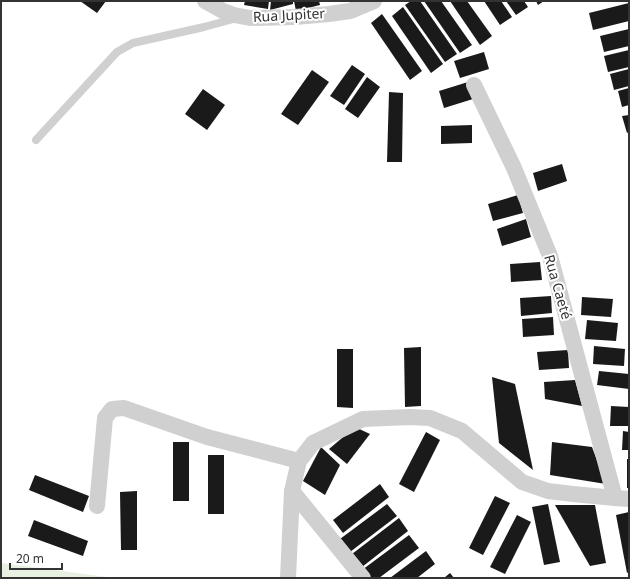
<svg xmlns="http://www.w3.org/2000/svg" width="630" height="579" viewBox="0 0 630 579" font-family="'Noto Sans',sans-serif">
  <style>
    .green { fill: #e8f0e1 }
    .building { fill: #1a1a1a }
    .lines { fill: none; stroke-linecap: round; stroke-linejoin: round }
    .service { stroke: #d0d0d0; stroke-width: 8 }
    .minor { stroke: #d0d0d0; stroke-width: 16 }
    .labels { text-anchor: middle; stroke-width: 4; stroke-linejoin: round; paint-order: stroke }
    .street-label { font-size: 14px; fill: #333; stroke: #fff }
  </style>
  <rect width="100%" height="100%" fill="#fff"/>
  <path class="green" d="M1,563l114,15h-114z"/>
  <g class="building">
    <path d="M80,1h26l-9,12z"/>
    <path d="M245,1h24l-1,8 -24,-4z"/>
    <path d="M271,1h22v3l-23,6z"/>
    <path d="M294,1h25l1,4 -24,6z"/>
    <path d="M411,1h9l37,53 -12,8 -40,-57z"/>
    <path d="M424,1h17l31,44 -12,8z"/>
    <path d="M450,1h17l25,35 -12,9z"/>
    <path d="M484,1h17l11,16 -12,8z"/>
    <path d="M506,1h18l4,6 -12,8z"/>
    <path d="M536,1h8l-6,4z"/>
    <path d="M629,3v18l-36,9 -4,-17z"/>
    <path d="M403,7l40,57 -12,9 -39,-57z"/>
    <path d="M382,14l40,57 -12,9 -39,-57z"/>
    <path d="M629,29v17l-25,6 -4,-16z"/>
    <path d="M629,50v17l-21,5 -4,-16z"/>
    <path d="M484,52l5,17 -29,9 -6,-17z"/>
    <path d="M352,65l13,9 -21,31 -14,-9z"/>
    <path d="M629,69v17l-15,4 -4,-16z"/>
    <path d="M312,70l17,12 -31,43 -17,-11z"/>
    <path d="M367,77l13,10 -22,31 -13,-9z"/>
    <path d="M468,82l5,17 -29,9 -5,-17z"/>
    <path d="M629,88v17l-7,2 -4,-16z"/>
    <path d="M203,89l22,16 -18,25 -22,-16z"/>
    <path d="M389,92l14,1 -1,69h-15z"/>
    <path d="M629,115v17l-2,1 -5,-17z"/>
    <path d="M472,125v18l-31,1v-18z"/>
    <path d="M562,164l5,17 -29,10 -5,-18z"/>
    <path d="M518,195l5,18 -30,8 -5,-17z"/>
    <path d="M526,219l5,18 -29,9 -5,-17z"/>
    <path d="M540,262l2,18 -31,2 -1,-18z"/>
    <path d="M551,296l1,17 -31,3 -1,-18z"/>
    <path d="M582,297l31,2 -2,18 -30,-2z"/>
    <path d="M553,317l1,18 -31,2 -1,-18z"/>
    <path d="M587,320l31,3 -2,18 -31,-2z"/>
    <path d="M594,346l31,3 -1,17 -31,-2z"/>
    <path d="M421,347v59l-16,1 -1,-59z"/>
    <path d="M337,349h16v59l-16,-1z"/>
    <path d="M568,350l1,18 -30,2 -2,-18z"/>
    <path d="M599,371l30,3v15l-32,-4z"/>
    <path d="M492,377l23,7 18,86 -34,-27z"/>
    <path d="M575,380l7,26 -37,-7 -1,-17z"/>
    <path d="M611,406l18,1v19h-19z"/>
    <path d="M355,427l15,7 -23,30 -18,-15z"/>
    <path d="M623,431l6,1v18h-7z"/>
    <path d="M426,432l14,8 -26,52 -15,-8z"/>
    <rect x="173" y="442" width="16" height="59"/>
    <path d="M552,442l40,5 14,37 -56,-9z"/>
    <path d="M321,447l19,18 -15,30 -22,-14z"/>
    <rect x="208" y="455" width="16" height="59"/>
    <rect x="627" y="459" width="2" height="29"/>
    <path d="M35,475l54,21 -6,16 -54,-22z"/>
    <path d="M380,484l9,13 -46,36 -10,-13z"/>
    <path d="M137,491v59h-16l-1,-58z"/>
    <path d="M495,496l15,7 -27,52 -14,-7z"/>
    <path d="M387,504l10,12 -47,36 -10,-13z"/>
    <path d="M548,504l12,58 -16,3 -12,-58z"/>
    <path d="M555,505h40l11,58 -16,3z"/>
    <path d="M629,512v60l-2,1 -11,-58z"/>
    <path d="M517,515l14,7 -26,52 -15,-7z"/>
    <path d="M399,518l9,13 -46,36 -10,-13z"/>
    <path d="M34,520l54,21 -5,15 -55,-20z"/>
    <path d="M409,535l10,13 -40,30h-11l-6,-8z"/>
    <path d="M426,551l9,13 -18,14h-27z"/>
    <path d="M450,573l4,5h-10z"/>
  </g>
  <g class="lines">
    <path class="service" d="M36,140l81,-88 16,-9 71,-16 33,-9"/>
    <g class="minor">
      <path d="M205,1l18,10 11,4 16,3 45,-1 34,-3 21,-3 24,-10"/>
      <path d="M474,85l40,83 36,88 65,242"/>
      <path d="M292,491l71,87"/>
      <path d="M97,506l8,-88 7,-9 12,-1 83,29 92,24"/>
      <path d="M288,578l4,-87 7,-30 14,-18 50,-24 47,-2 20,1 32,13 60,51 26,9 25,3 42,4 14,1"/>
    </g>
  </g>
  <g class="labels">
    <g class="street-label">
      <text transform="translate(289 15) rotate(-3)" y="5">Rua Jupiter</text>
      <text transform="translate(558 287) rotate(74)" y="5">Rua Caeté</text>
    </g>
  </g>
  <rect width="630" height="579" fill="none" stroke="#333333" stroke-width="4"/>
  <path d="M10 563v6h52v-6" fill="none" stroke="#333333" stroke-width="2"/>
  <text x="16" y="563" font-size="12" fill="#333333" stroke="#ffffff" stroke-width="3" paint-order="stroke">20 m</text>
</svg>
